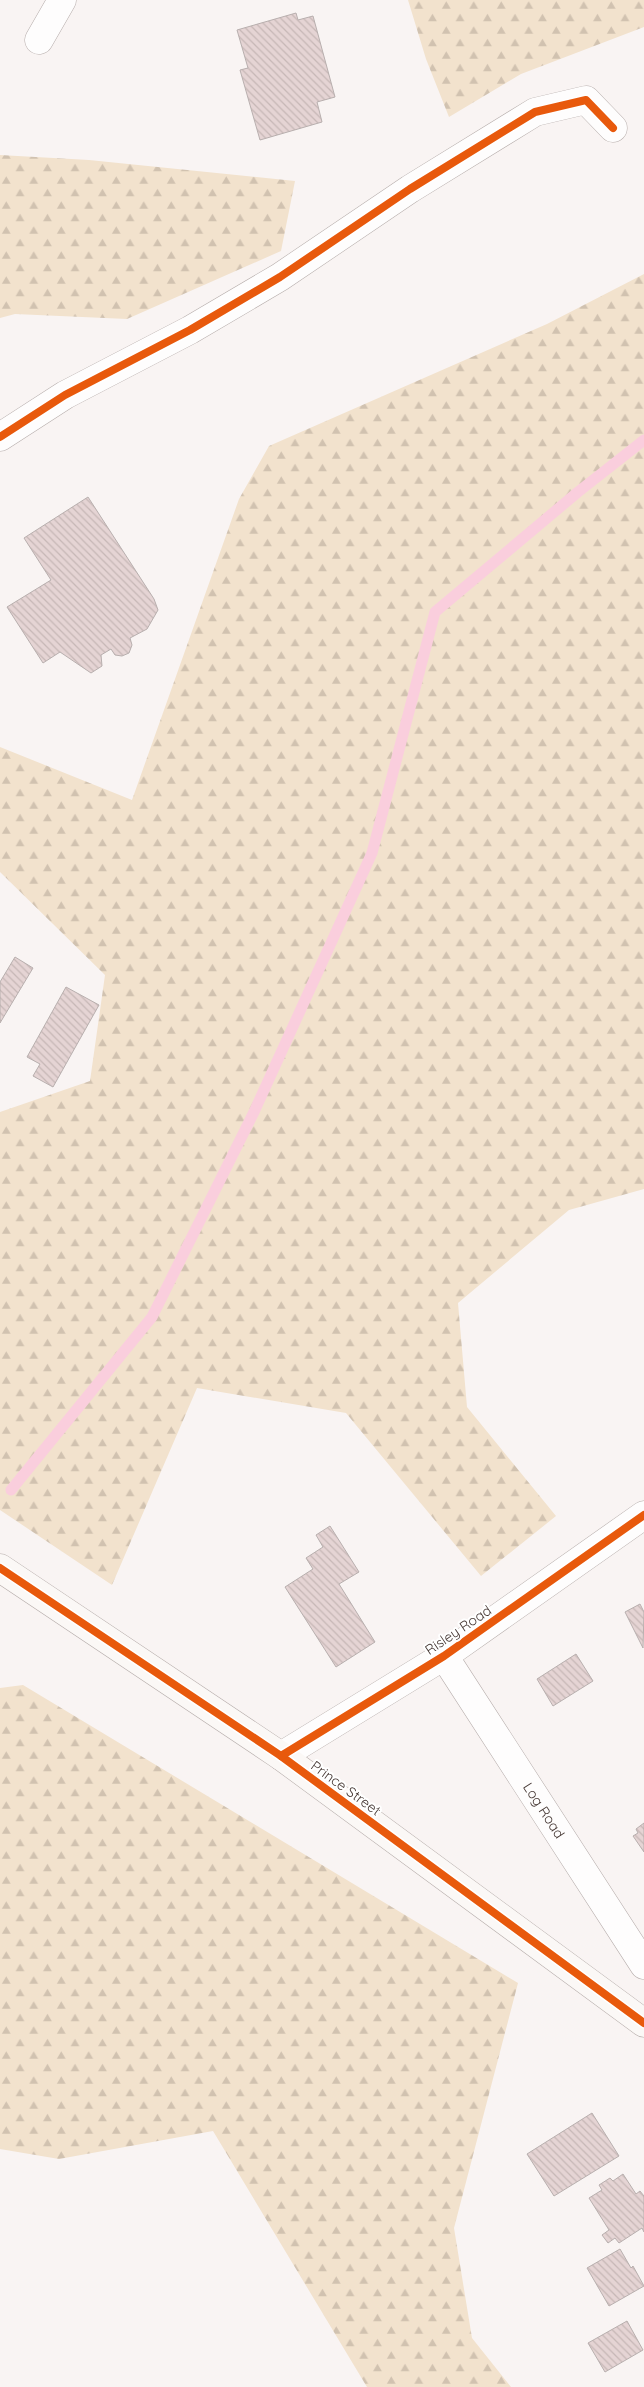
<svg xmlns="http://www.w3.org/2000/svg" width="644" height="2387" viewBox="0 0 644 2387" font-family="Quicksand,sans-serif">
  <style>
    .forest { fill: url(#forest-firs) }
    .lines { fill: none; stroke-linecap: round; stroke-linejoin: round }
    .stream { stroke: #facedd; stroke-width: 11 }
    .building { fill: url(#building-back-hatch); stroke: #b8afae }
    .street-casing { stroke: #b5acaa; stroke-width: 29 }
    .secondary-casing { stroke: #b5acaa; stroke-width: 29 }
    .street { stroke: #fefdfd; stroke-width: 28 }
    .secondary { stroke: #fbf8f6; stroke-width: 28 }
    .cycleway-casing { stroke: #fff; stroke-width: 11 }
    .cycleway { stroke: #e8590c; stroke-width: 8 }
    .labels { text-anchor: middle; stroke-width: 4; stroke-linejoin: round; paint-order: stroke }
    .street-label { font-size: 14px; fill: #443632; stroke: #fff }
  </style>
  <defs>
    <pattern id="forest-firs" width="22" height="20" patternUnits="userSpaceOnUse" patternTransform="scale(1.25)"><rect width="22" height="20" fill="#f2e2cd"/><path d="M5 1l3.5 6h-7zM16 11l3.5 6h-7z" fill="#d1c2b0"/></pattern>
    <pattern id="building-back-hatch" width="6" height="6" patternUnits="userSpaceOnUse" patternTransform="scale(1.25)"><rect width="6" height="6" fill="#e5d4d4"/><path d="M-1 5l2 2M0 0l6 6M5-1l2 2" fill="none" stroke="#c6b7b6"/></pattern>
  </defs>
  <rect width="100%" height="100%" fill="#f9f4f3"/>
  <g class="forest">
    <path d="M408,0h236v27l-123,47 -72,43 -23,-58z"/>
    <path d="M0,155l89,5 206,21 -14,70 -154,68 -112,-5 -15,4z"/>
    <path d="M644,274v915l-75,21 -111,93 9,104 89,109 -75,60 -135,-163 -149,-25 -85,197 -112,-75v-398l90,-31 15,-106 -105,-103v-125l132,53 107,-301 30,-53 278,-122z"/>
    <path d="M23,1685l495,298 -64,245 18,110 39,49h-144l-154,-256 -154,28 -59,-10v-461z"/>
  </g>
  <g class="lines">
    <path class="stream" d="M11,1490l141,-173 102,-205 118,-259 63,-241 143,-120 66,-52"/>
  </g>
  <g class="building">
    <path d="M296,13l2,7 15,-4 22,81 -18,5 5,20 -62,18 -20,-70 8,-2 -11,-38z"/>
    <path d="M88,497l66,102 4,11 -11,19 -17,9 2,7 -3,8 -7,3 -7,-1 -4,-6 -10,6 1,11 -11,7 -31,-21 -17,11 -36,-56 44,-27 -27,-42z"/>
    <path d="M15,957l18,11 -33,55v-41z"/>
    <path d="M66,987l33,18 -46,82 -20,-11 7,-12 -13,-7z"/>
    <path d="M330,1526l29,46 -20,12 36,58 -39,25 -51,-80 28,-18 -7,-11 17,-11 -7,-12z"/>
    <path d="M640,1604l4,8 -1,36 -18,-36z"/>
    <path d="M576,1654l17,27 -40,25 -16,-27z"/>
    <path d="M644,1823v29l-11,-16 5,-3 -2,-4z"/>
    <path d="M592,2113l27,43 -65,40 -27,-42z"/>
    <path d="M623,2174l13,20 4,-3 4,5v36l-2,-4 -23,15 -4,-5 -7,5 -6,-8 7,-5 -20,-32 13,-8 -3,-5 11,-7 3,3z"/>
    <path d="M620,2249l11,19 2,-2 11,20 -35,20 -22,-38z"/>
    <path d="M627,2321l16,29 -38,22 -17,-29z"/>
  </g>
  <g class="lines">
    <g class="street-casing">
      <g id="street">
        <path d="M39,40l23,-40"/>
        <path d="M0,437l65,-42 125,-65 90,-53 130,-88 125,-77 51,-12 27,28"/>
        <path id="s1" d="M444,1656l200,309"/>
        <path d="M281,1756l163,-100 200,-141"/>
      </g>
    </g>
    <g class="secondary-casing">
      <path id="secondary" d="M0,1568l281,188 363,267"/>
    </g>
    <use href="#street" class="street"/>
    <use href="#secondary" class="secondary"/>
    <g class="cycleway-casing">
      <g id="cycleway">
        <path d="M0,437l65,-42 125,-65 90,-53 130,-88 125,-77 51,-12 27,28"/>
        <path d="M0,1568l281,188 363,267"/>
        <path d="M281,1756l163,-100 200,-141"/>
      </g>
    </g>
    <use href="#cycleway" class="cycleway"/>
  </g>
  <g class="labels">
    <g class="street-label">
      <text transform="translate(458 1630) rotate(-34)" y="5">Risley Road</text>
      <text transform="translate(346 1788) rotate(36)" y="5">Prince Street</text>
      <text dy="5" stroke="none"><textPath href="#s1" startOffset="184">Log Road</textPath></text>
    </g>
  </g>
</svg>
